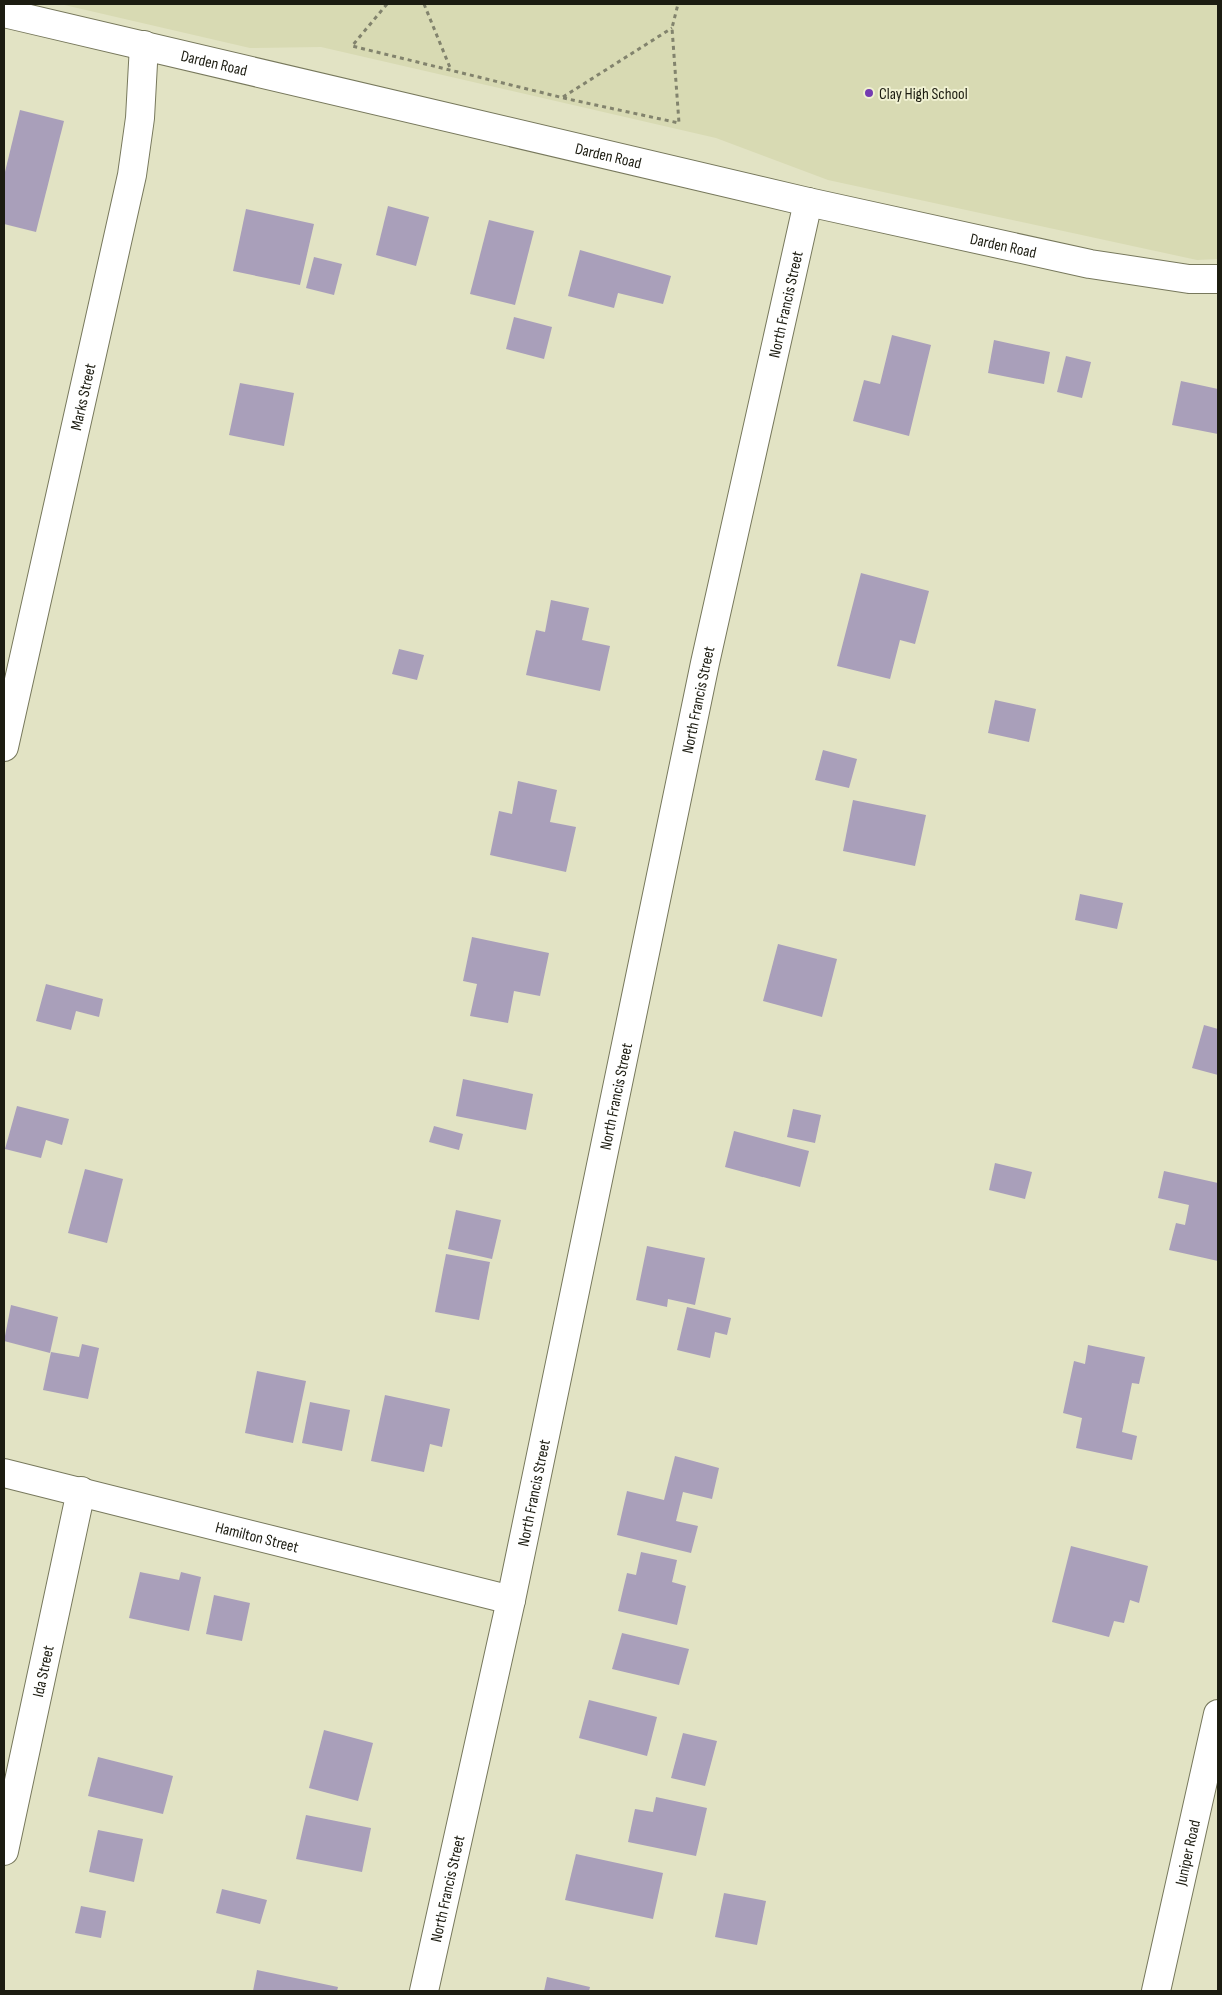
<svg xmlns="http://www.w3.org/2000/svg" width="1222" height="1995" viewBox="0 0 1222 1995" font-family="'Sofia Sans Condensed',sans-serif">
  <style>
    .built { fill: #d8dab3 }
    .building { fill: #a99fba }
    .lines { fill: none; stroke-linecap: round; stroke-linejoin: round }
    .minor-casing { stroke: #77785c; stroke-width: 30 }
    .tertiary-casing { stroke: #77785c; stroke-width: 30 }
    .path { stroke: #82836d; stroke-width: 3; stroke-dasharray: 4 4; stroke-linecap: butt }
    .minor { stroke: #fff; stroke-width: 28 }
    .tertiary { stroke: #fff; stroke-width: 28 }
    .poi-dot { fill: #743bb1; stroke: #eff0d1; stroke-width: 2 }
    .labels { text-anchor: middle; stroke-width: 4; stroke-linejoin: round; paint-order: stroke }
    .street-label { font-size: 16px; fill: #1c1c11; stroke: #eff0d1 }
    .poi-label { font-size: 16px; fill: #1c1c11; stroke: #eff0d1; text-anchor: start }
  </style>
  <rect width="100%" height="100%" fill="#e2e3c4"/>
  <path class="built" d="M60,4h1158v255l-21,1 -369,-80 -112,-42 -395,-91 -71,1z"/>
  <g class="building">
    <path d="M20,110l44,11 -28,111 -32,-8v-48z"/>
    <path d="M388,206l41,11 -13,49 -40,-11z"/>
    <path d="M246,209l68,15 -14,61 -67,-14z"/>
    <path d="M489,220l45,11 -19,74 -45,-11z"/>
    <path d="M580,250l91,26 -8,28 -45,-11 -4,15 -46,-12z"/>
    <path d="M314,257l28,7 -8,31 -28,-7z"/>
    <path d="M514,317l38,10 -8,32 -38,-10z"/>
    <path d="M892,335l39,10 -22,91 -56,-15 11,-41 16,4z"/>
    <path d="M994,340l56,12 -6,32 -56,-11z"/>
    <path d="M1066,356l25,6 -9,36 -25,-6z"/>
    <path d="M1181,381l37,8v45l-46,-9z"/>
    <path d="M240,383l54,10 -10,53 -55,-11z"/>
    <path d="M861,573l68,18 -14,53 -15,-4 -10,39 -53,-13z"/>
    <path d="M551,600l38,8 -7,32 28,6 -10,45 -74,-16 10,-45 9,2z"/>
    <path d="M399,649l25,6 -7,25 -25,-6z"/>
    <path d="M995,700l41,9 -7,33 -41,-9z"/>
    <path d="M823,750l34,9 -8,29 -34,-8z"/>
    <path d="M518,781l39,9 -7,32 26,5 -10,45 -76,-17 9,-44 13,3z"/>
    <path d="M853,800l73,15 -11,51 -72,-15z"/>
    <path d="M1080,894l43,9 -6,26 -42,-9z"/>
    <path d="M472,937l77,16 -9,43 -26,-5 -6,32 -38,-7 7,-32 -14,-3z"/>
    <path d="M778,944l59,15 -15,58 -59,-16z"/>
    <path d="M46,984l57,15 -4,18 -23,-6 -5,19 -35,-9z"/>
    <path d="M1204,1025l14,4v46l-26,-7z"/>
    <path d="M463,1079l70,15 -7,36 -70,-14z"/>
    <path d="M17,1106l52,13 -7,26 -16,-5 -5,18 -36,-9z"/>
    <path d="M793,1109l28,6 -6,28 -28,-6z"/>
    <path d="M434,1126l29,8 -4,16 -30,-8z"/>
    <path d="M734,1131l75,20 -9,36 -75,-20z"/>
    <path d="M995,1163l37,9 -7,27 -36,-9z"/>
    <path d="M85,1169l38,10 -16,64 -39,-10z"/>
    <path d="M1164,1171l54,12v78l-49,-11 7,-27 9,2 4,-20 -31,-7z"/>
    <path d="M456,1210l45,10 -9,39 -44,-10z"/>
    <path d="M647,1246l58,12 -10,47 -27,-6 -1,8 -31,-7z"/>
    <path d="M446,1254l44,8 -11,58 -44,-8z"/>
    <path d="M11,1305l47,12 -8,36 -46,-12z"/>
    <path d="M687,1307l44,11 -4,17 -12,-3 -5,26 -33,-8z"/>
    <path d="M82,1344l17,4 -11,51 -45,-9 8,-38 28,5z"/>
    <path d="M1088,1345l57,12 -6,27 -7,-1 -10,49 15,4 -5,24 -56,-12 6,-30 -19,-5 11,-52 11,3z"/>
    <path d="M257,1371l49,10 -13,62 -48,-10z"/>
    <path d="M385,1395l65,14 -8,38 -12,-3 -6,28 -53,-11z"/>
    <path d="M310,1402l40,8 -8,41 -40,-8z"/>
    <path d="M675,1456l44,12 -7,31 -29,-7 -7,29 22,5 -7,27 -74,-18 10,-44 37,9z"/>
    <path d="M1071,1546l77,20 -9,37 -9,-3 -6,23 -10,-2 -5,16 -57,-15z"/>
    <path d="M641,1552l36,8 -5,22 14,4 -9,39 -59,-14 9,-38 9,2z"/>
    <path d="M140,1572l39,8 2,-8 20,5 -12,54 -60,-13z"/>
    <path d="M214,1595l36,8 -8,38 -36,-7z"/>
    <path d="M622,1633l67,16 -10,36 -67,-16z"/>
    <path d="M589,1700l68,17 -10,39 -68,-18z"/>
    <path d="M324,1730l49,13 -15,58 -49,-13z"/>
    <path d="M683,1733l34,8 -12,45 -34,-8z"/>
    <path d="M98,1757l75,19 -10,38 -75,-18z"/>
    <path d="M656,1797l51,11 -11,48 -68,-14 7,-33 18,3z"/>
    <path d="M306,1815l65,13 -9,44 -66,-13z"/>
    <path d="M98,1830l45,9 -9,43 -45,-10z"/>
    <path d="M576,1854l87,19 -10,46 -88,-19z"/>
    <path d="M222,1889l45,11 -7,24 -44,-11z"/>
    <path d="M724,1893l42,8 -9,44 -42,-8z"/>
    <path d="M81,1906l25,5 -5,27 -26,-5z"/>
    <path d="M257,1970l81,17 -1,4h-84z"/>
    <path d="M547,1977l43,10 -1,4h-45z"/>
  </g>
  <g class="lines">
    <g class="minor-casing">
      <g id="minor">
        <path id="s1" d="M4,747l128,-572 8,-57 4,-73"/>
        <path id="s2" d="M4,1473l507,127"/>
        <path id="s3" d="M4,1851l77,-360"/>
        <path id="s4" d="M424,1991l87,-391 194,-937 103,-461"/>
      </g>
    </g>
    <g class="tertiary-casing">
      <g id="tertiary">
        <path id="s5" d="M4,13l804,189 282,62 99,15h29"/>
        <path id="s6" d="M1156,1991l62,-277"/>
      </g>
    </g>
    <g class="path">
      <path d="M387,4l-35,42 216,53 111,24 -7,-95 6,-24"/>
      <path d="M424,4l27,66"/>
      <path d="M563,97l109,-69"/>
    </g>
    <use href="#minor" class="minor"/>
    <use href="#tertiary" class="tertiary"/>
  </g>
  <circle class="poi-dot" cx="869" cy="93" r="5"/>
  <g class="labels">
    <g class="street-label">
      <text dy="6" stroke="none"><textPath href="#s5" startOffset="216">Darden Road</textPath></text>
      <text dy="6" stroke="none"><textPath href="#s5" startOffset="621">Darden Road</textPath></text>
      <text dy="6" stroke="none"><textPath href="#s5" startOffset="1026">Darden Road</textPath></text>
      <text dy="6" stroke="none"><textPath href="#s4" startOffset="1725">North Francis Street</textPath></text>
      <text dy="6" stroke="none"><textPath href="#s1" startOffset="359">Marks Street</textPath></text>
      <text dy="6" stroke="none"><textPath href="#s4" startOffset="1320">North Francis Street</textPath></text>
      <text dy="6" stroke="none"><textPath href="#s4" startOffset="915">North Francis Street</textPath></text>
      <text dy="6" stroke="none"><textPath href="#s4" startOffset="510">North Francis Street</textPath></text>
      <text dy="6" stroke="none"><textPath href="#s2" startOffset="261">Hamilton Street</textPath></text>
      <text dy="6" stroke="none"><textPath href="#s3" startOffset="184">Ida Street</textPath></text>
      <text dy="6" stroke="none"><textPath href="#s6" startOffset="142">Juniper Road</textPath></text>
      <text dy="6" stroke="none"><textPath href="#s4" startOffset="105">North Francis Street</textPath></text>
    </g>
    <g class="poi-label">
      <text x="879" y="99">Clay High School</text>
    </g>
  </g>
  <rect width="1222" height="1995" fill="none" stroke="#1c1c11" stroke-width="10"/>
</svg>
